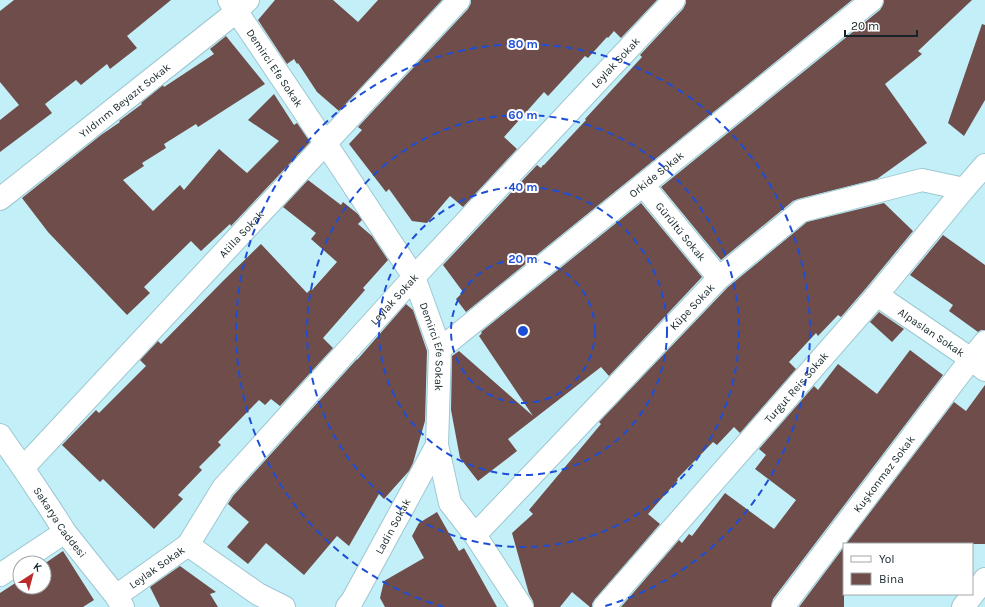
<svg xmlns="http://www.w3.org/2000/svg" width="985" height="607" viewBox="0 0 985 607" font-family="Karla,sans-serif">
  <style>
    .building { fill: #6f4d4a }
    .lines { fill: none; stroke-linecap: round; stroke-linejoin: round }
    .minor-casing { stroke: #9dc7d1; stroke-width: 24 }
    .secondary-casing { stroke: #9dc7d1; stroke-width: 24 }
    .minor { stroke: #fff; stroke-width: 22 }
    .secondary { stroke: #fff; stroke-width: 22 }
    .ring { fill: none; stroke: #1d4ed8; stroke-width: 2; stroke-dasharray: 7 5 }
    .labels { text-anchor: middle; stroke-width: 4; stroke-linejoin: round; paint-order: stroke }
    .street-label { font-size: 11px; fill: #152529; stroke: #fff }
    .centre { fill: #1d4ed8; stroke: #fff; stroke-width: 2 }
    .ring-label { font-size: 12px; text-anchor: middle; font-weight: bold; fill: #1d4ed8; stroke: #fff; stroke-width: 4; stroke-linejoin: round; paint-order: stroke }
  </style>
  <rect width="100%" height="100%" fill="#c3eff8"/>
  <g class="building">
    <path d="M14,0h157l-44,36 10,12 -27,21 -3,-5 -26,21 -5,-5 -31,24 7,9 -52,39v-32l19,-15 -19,-23v-71z"/>
    <path d="M275,0h58l25,22 20,-22h64l-103,111 -22,-19 -19,-29 -1,1 -3,-5 -7,5 -29,-44z"/>
    <path d="M471,0h186l-36,38 -7,-7 -6,7 -1,-1 -19,21 -3,-2 -37,40 -4,-4 -40,45 13,12 -54,58 -13,-11 -23,27 -15,-2 -23,-32 -3,3 -37,-48 13,-14 -4,-3 110,-118 3,-6z"/>
    <path d="M686,0h166l-386,312 -10,-13 7,-7 -20,-27 94,-100 4,3 2,-3h1l42,-45 -1,-1 57,-62 -2,-2 43,-46 3,-6z"/>
    <path d="M884,0h88l-54,51 4,3 -37,30 42,59 -50,36 -79,20 -5,2 -72,59 -60,-73 219,-177 3,-5z"/>
    <path d="M982,24l3,1v75l-21,36 -16,-13z"/>
    <path d="M226,36l39,48 -67,43 -2,-3 -32,20 2,4 -24,15 2,3 -21,14 30,31 27,-26 4,5 35,-41 28,24 32,-32 -31,-21 26,-26 20,31 3,-2 13,19 -79,84 -1,-2 -29,27 -10,-10 -47,46 6,6 -23,22 -79,-83 -26,-34 79,-63 19,-13 -1,-1 23,-17 -1,-1 22,-18 1,2 50,-33 -4,-5z"/>
    <path d="M308,180l33,25 2,-3 15,12 4,6 -4,4 14,12 16,24 -25,28 2,2 -42,48 10,10 -53,58 -9,-7 -6,6 -6,-5 -41,42 3,3 -22,22 3,3 -24,25 5,4 -29,30 -51,-50 -3,3 -38,-37 34,-35 3,3 47,-47 -6,-6 18,-19 3,3 62,-63 38,-37 46,49 4,-4 1,1 25,-28 -26,-23 5,-6 -33,-26z"/>
    <path d="M641,203l61,74 -93,99 -8,-9 -93,72 9,12 -39,30 -18,-23 -9,-48 1,-54 7,-5 74,65 -54,-80 3,-3 -1,-1z"/>
    <path d="M884,203l29,28 -46,56 -26,30 -3,-2 -20,21 -2,-3 -27,29 7,7 -56,64 -6,-6 -17,18 -4,-3 -36,37 1,1 -30,34 12,10 -65,75 -3,5v3h-2l-18,-15 -12,15h-26l-1,-6 -4,-7 -17,-61 21,-19 -4,-4 72,-86 -2,-2 129,-135 79,-65z"/>
    <path d="M943,235l42,30v65h-4l-3,2 -29,-21 4,-6 -43,-30z"/>
    <path d="M406,304l7,6 14,41 -2,70 -12,42 -4,8 -25,28 -5,-5 -30,52 -12,-10 -33,39 -38,-32 -18,21 -21,-17 22,-25 -21,-18 5,-8 124,-137v1z"/>
    <path d="M879,312l25,17 -12,13 -22,-20z"/>
    <path d="M910,350l33,25 -170,224 -2,8h-150l58,-67 3,3 7,-9 3,2 33,-43 49,36 22,-29 -41,-31 11,-14 -7,-6 55,-63 4,4 20,-26 39,30z"/>
    <path d="M985,385v159h-139l108,-142 12,9z"/>
    <path d="M437,512l22,39 5,-3 33,59h-112l-5,-9 4,-17 40,-23 -12,-22 7,-13z"/>
    <path d="M844,547v60h-45z"/>
    <path d="M63,551l31,49 -11,7h-83v-14l20,-13v7h24v-23z"/>
    <path d="M180,566l36,26 -6,2 8,13h-58l-10,-20z"/>
  </g>
  <g class="lines">
    <g class="minor-casing">
      <g id="minor">
        <path id="s1" d="M229,0l97,144 88,133 26,72 -3,96 13,58 25,32 47,72"/>
        <path id="s2" d="M643,185l76,93"/>
        <path id="s3" d="M0,199l236,-187 12,-12"/>
        <path id="s4" d="M877,295l94,64 14,11"/>
        <path id="s5" d="M440,349l432,-349"/>
        <path id="s6" d="M23,468l436,-468"/>
        <path id="s7" d="M475,535l244,-257 82,-67 121,-31 42,9"/>
        <path d="M188,545l70,49 26,13"/>
        <path d="M0,575l65,-43"/>
        <path id="s8" d="M116,596l72,-51 35,-57 191,-211 260,-277"/>
        <path id="s9" d="M347,607l5,-6 85,-156"/>
        <path id="s10" d="M604,607l273,-312 87,-106 21,-24"/>
        <path id="s11" d="M783,607l188,-248 14,-17"/>
        <path d="M963,607l22,-28"/>
      </g>
    </g>
    <g class="secondary-casing">
      <g id="secondary">
        <path id="s12" d="M0,435l23,33 28,42 14,22 51,64 7,11"/>
      </g>
    </g>
    <use href="#minor" class="minor"/>
    <use href="#secondary" class="secondary"/>
  </g>
  <g class="ring">
    <circle cx="523" cy="331" r="72"/>
    <circle cx="523" cy="331" r="144"/>
    <circle cx="523" cy="331" r="216"/>
    <path d="M444 607A287 287 0 1 1 602 607"/>
  </g>
  <g class="labels">
    <g class="street-label">
      <text dy="4" stroke="none"><textPath href="#s8" startOffset="734">Leylak Sokak</textPath></text>
      <text dy="4" stroke="none"><textPath href="#s1" startOffset="82">Demirci Efe Sokak</textPath></text>
      <text dy="4" stroke="none"><textPath href="#s3" startOffset="159">Yıldırım Beyazıt Sokak</textPath></text>
      <text dy="4" stroke="none"><textPath href="#s5" startOffset="278">Orkide Sokak</textPath></text>
      <text dy="4" stroke="none"><textPath href="#s2" startOffset="60">Gürültü Sokak</textPath></text>
      <text dy="4" stroke="none"><textPath href="#s6" startOffset="320">Atilla Sokak</textPath></text>
      <text dy="4" stroke="none"><textPath href="#s8" startOffset="410">Leylak Sokak</textPath></text>
      <text dy="4" stroke="none"><textPath href="#s7" startOffset="315">Küpe Sokak</textPath></text>
      <text dy="4" stroke="none"><textPath href="#s4" startOffset="66">Alpaslan Sokak</textPath></text>
      <text dy="4" stroke="none"><textPath href="#s1" startOffset="406">Demirci Efe Sokak</textPath></text>
      <text dy="4" stroke="none"><textPath href="#s10" startOffset="292">Turgut Reis Sokak</textPath></text>
      <text dy="4" stroke="none"><textPath href="#s11" startOffset="167">Kuşkonmaz Sokak</textPath></text>
      <text dy="4" stroke="none"><textPath href="#s12" startOffset="106">Sakarya Caddesi</textPath></text>
      <text dy="4" stroke="none"><textPath href="#s9" startOffset="93">Ladin Sokak</textPath></text>
      <text dy="4" stroke="none"><textPath href="#s8" startOffset="50">Leylak Sokak</textPath></text>
    </g>
  </g>
  <circle cx="523" cy="331" r="6" class="centre"/>
  <g class="ring-label">
    <text x="523" y="48">80 m</text>
    <text x="523" y="119">60 m</text>
    <text x="523" y="191">40 m</text>
    <text x="523" y="263">20 m</text>
  </g>
  <rect x="843" y="543" width="130" height="52" fill="#ffffff" stroke="#a1a8a9"/>
  <rect x="851" y="556" width="20" height="6" fill="#ffffff" stroke="#a1a8a9"/>
  <text x="879" y="563" font-size="12" fill="#152529">Yol</text>
  <rect x="851" y="573" width="20" height="12" fill="#6f4d4a" stroke="#a1a8a9"/>
  <text x="879" y="583" font-size="12" fill="#152529">Bina</text>
  <g transform="translate(32 575) rotate(36)"><circle r="19" fill="#ffffff" stroke="#a1a8a9"/>
  <path d="M0-3L7 15L0 10L-7 15Z" fill="#bb2b2c"/>
  <text y="-6" font-size="11" font-weight="bold" text-anchor="middle" fill="#152529">K</text>
  </g>
  <path d="M845 30v6h72v-6" fill="none" stroke="#152529" stroke-width="2"/>
  <text x="851" y="30" font-size="12" fill="#152529" stroke="#ffffff" stroke-width="3" paint-order="stroke">20 m</text>
</svg>
